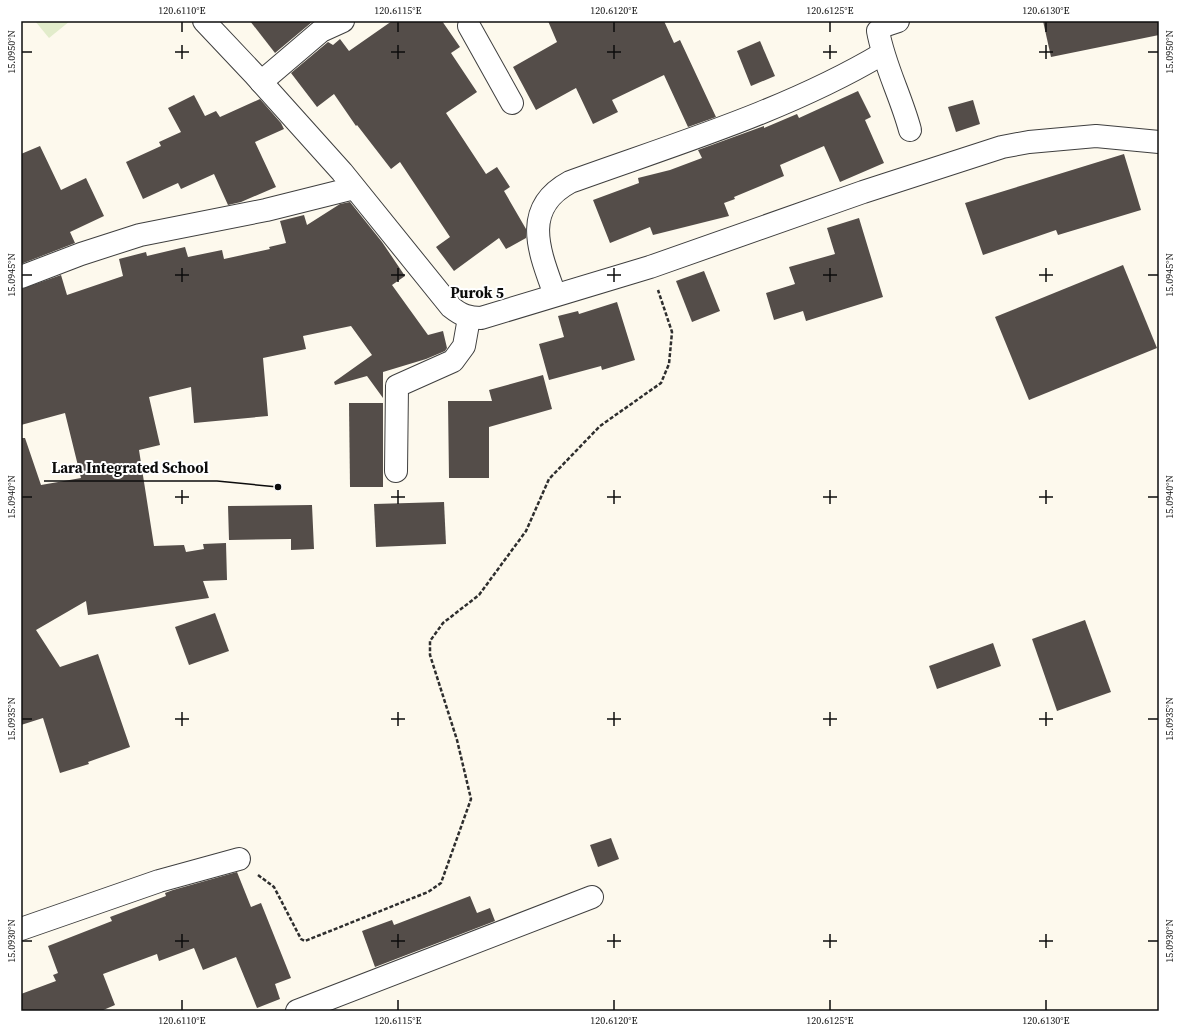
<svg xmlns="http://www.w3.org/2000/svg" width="1180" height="1032" viewBox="0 0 1180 1032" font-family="'Source Serif 4',serif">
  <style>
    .pitch { fill: #e2eccb }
    .building { fill: #544d49 }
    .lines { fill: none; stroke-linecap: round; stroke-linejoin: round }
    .minor-casing { stroke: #3f3f3f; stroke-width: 24 }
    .path { stroke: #2e2e2e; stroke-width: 2.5; stroke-dasharray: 4 2; stroke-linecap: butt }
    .minor { stroke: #fff; stroke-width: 22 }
    .ticks { fill: none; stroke: #0c0c0c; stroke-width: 1.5 }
    .labels { text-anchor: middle; stroke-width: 4; stroke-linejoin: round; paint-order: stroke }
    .neighbourhood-label { font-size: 15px; font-weight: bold; fill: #0c0c0c; stroke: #fff }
    .leader { fill: none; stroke: #0c0c0c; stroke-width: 1.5 }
    .callout-dot { fill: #0c0c0c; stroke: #fff; stroke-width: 1.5 }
    .callout-label { font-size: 15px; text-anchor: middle; font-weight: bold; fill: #0c0c0c; stroke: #fff; stroke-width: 4; stroke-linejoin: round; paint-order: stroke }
    .neatline { fill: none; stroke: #0c0c0c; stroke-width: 1.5 }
    .ticks-label { font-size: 10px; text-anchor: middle; fill: #0c0c0c }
  </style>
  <rect width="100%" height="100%" fill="#fdf9ed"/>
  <path class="pitch" d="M35,21h35l-21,17z"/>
  <g class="building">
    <path d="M250,21h61l1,1 -37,31z"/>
    <path d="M392,21h50l18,26 -9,6 26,39 -31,21 40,61 11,-7 13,20 -6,4 22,38v9l-20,11 -7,-11 -45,33 -18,-24 14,-10 -50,-75 -9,7 -34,-44 -1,1 -22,-32 -17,13 -26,-34 37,-31 5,3 7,-6 9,12z"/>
    <path d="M548,21h116l10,22 6,-3 36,77 -28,10 -24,-52 -52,25 6,12 -25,12 -17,-36 -40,22 -23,-43 44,-25z"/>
    <path d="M1043,21h116v14l-108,22z"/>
    <path d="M760,41l15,35 -24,10 -14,-35z"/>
    <path d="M858,91l13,26 -6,3 19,43 -44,19 -16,-36 -44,19 4,11 -50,21 1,2 -11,4 5,13 -76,19 -3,-8 -40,16 -17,-43 46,-17 -1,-5 32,-8 32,-12 -4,-8 66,-24v2l33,-14 2,4z"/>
    <path d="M194,95l11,21 11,-5 4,6 40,-18 21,24 3,6 -29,13 21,45 -35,15 -13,3 -14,-31 -33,15 -3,-6 -35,16 -17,-37 35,-16 -2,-4 22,-10 -13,-24z"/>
    <path d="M973,100l7,24 -24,8 -8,-25z"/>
    <path d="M40,146l21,44 25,-12 18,38 -34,16 5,11 -54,21v-110z"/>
    <path d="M1124,154l17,56 -83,25 -2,-5 -73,25 -18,-52z"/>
    <path d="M350,202l32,40 23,34 -13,9 36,50 15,-4 4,17 -2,3 -19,8 -43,13v26l-16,-22 -32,9 -1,-3 38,-27 -21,-29 -48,10 3,13 -43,9 5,58 -74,7 -3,-36 -42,10 11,48 -21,5 15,96 30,-1 2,7 18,-3 -1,-5 23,-1 1,37 -24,1 6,17 -121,17 -2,-14 -50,29 24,37 38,-13 32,93 -42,15 1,2 -29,9 -17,-55 -22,7v-287h4l16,47 40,-7 -16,-65 -44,12v-136l40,-14 6,20 56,-19 -4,-17 27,-7 1,4 38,-9 3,10 34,-7 2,9 46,-10 -1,-2 17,-4 -6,-22 24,-6 3,10 33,-21z"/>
    <path d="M859,218l24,79 -77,24 -3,-10 -29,9 -8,-27 29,-9 -6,-17 46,-13 -8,-26z"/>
    <path d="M1123,265l34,83 -128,52 -34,-83z"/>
    <path d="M704,271l16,40 -28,11 -16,-41z"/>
    <path d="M617,302l18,58 -33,10 -1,-4 -52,14 -10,-36 25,-7 -6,-21 20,-5 1,3z"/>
    <path d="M543,375l9,34 -63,18v51h-40l-1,-77h44l-3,-11z"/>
    <path d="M349,403h34v84h-33z"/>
    <path d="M444,502l2,42 -70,3 -2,-43z"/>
    <path d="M312,505l2,44 -23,1v-11l-62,1 -1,-34z"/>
    <path d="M215,613l14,38 -40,14 -14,-38z"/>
    <path d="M1085,620l26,72 -54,19 -25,-72z"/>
    <path d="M993,643l8,23 -64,23 -8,-23z"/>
    <path d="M611,838l8,21 -21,8 -8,-22z"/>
    <path d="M237,872l14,35 10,-4 30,75 -16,6 5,15 -23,9 -21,-51 -33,13 -9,-22 -35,13 -2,-7 -54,20 12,31 -14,6h-80v-17l35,-13 -3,-6 5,-2 -10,-27 64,-25 -2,-4 56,-21 -1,-3 8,-3z"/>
    <path d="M470,896l7,17 13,-5 5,13 -120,46 -13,-36 30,-11 2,5z"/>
  </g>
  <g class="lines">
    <g class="minor-casing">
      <g id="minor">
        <path d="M204,21l50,53 88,98 109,135c10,8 17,11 30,11l169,-51 213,-75 139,-45 27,-5 67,-6 63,6"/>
        <path d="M898,21l-12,4 -8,6c6,34 23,65 32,99"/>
        <path d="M469,26l43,77"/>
        <path d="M261,82l60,-51 22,-10"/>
        <path d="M21,277l60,-23 59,-19 126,-25 88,-22"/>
        <path d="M555,295c-15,-42 -35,-86 15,-113 105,-38 216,-71 312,-128"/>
        <path d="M396,471l1,-85 56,-25 11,-15 5,-28"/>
        <path d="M21,929l138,-48 80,-22"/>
        <path d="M297,1011l295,-114"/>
      </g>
    </g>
    <path class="path" d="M258,875l16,12 27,52 4,2 123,-49 13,-9 30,-84 -14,-59 -27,-85v-14l13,-18 36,-28 47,-64 23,-52 51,-53 61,-43 8,-19 3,-32 -14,-42"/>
    <use href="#minor" class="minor"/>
  </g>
  <path class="ticks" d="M182,22v10M398,22v10M614,22v10M830,22v10M1046,22v10M182,45v14M398,45v14M614,45v14M830,45v14M1046,45v14M22,52h10M175,52h14M391,52h14M607,52h14M823,52h14M1039,52h14M1148,52h10M182,268v14M398,268v14M614,268v14M830,268v14M1046,268v14M22,275h10M175,275h14M391,275h14M607,275h14M823,275h14M1039,275h14M1148,275h10M182,490v14M398,490v14M614,490v14M830,490v14M1046,490v14M22,497h10M175,497h14M391,497h14M607,497h14M823,497h14M1039,497h14M1148,497h10M182,712v14M398,712v14M614,712v14M830,712v14M1046,712v14M22,719h10M175,719h14M391,719h14M607,719h14M823,719h14M1039,719h14M1148,719h10M182,934v14M398,934v14M614,934v14M830,934v14M1046,934v14M22,941h10M175,941h14M391,941h14M607,941h14M823,941h14M1039,941h14M1148,941h10M182,1000v10M398,1000v10M614,1000v10M830,1000v10M1046,1000v10"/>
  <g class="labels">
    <g class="neighbourhood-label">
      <text x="477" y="298">Purok 5</text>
    </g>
  </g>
  <path class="leader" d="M278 487L217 481H44"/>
  <circle class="callout-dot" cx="278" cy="487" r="4"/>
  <g class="callout-label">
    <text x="130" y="473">Lara Integrated School</text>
  </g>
  <rect width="1180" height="1032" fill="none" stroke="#ffffff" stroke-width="44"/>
  <rect x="22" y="22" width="1136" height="988" class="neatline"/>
  <g class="ticks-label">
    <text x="182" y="14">120.6110°E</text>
    <text x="398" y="14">120.6115°E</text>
    <text x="614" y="14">120.6120°E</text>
    <text x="830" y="14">120.6125°E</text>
    <text x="1046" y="14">120.6130°E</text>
    <text transform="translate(11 52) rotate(-90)" y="4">15.0950°N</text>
    <text transform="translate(1169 52) rotate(-90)" y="4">15.0950°N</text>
    <text transform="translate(11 275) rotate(-90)" y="4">15.0945°N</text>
    <text transform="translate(1169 275) rotate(-90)" y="4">15.0945°N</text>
    <text transform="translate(11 497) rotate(-90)" y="4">15.0940°N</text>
    <text transform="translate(1169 497) rotate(-90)" y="4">15.0940°N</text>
    <text transform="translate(11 719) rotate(-90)" y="4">15.0935°N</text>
    <text transform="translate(1169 719) rotate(-90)" y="4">15.0935°N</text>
    <text transform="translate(11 941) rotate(-90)" y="4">15.0930°N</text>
    <text transform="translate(1169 941) rotate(-90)" y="4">15.0930°N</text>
    <text x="182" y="1024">120.6110°E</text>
    <text x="398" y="1024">120.6115°E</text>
    <text x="614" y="1024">120.6120°E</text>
    <text x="830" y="1024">120.6125°E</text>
    <text x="1046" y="1024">120.6130°E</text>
  </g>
</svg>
